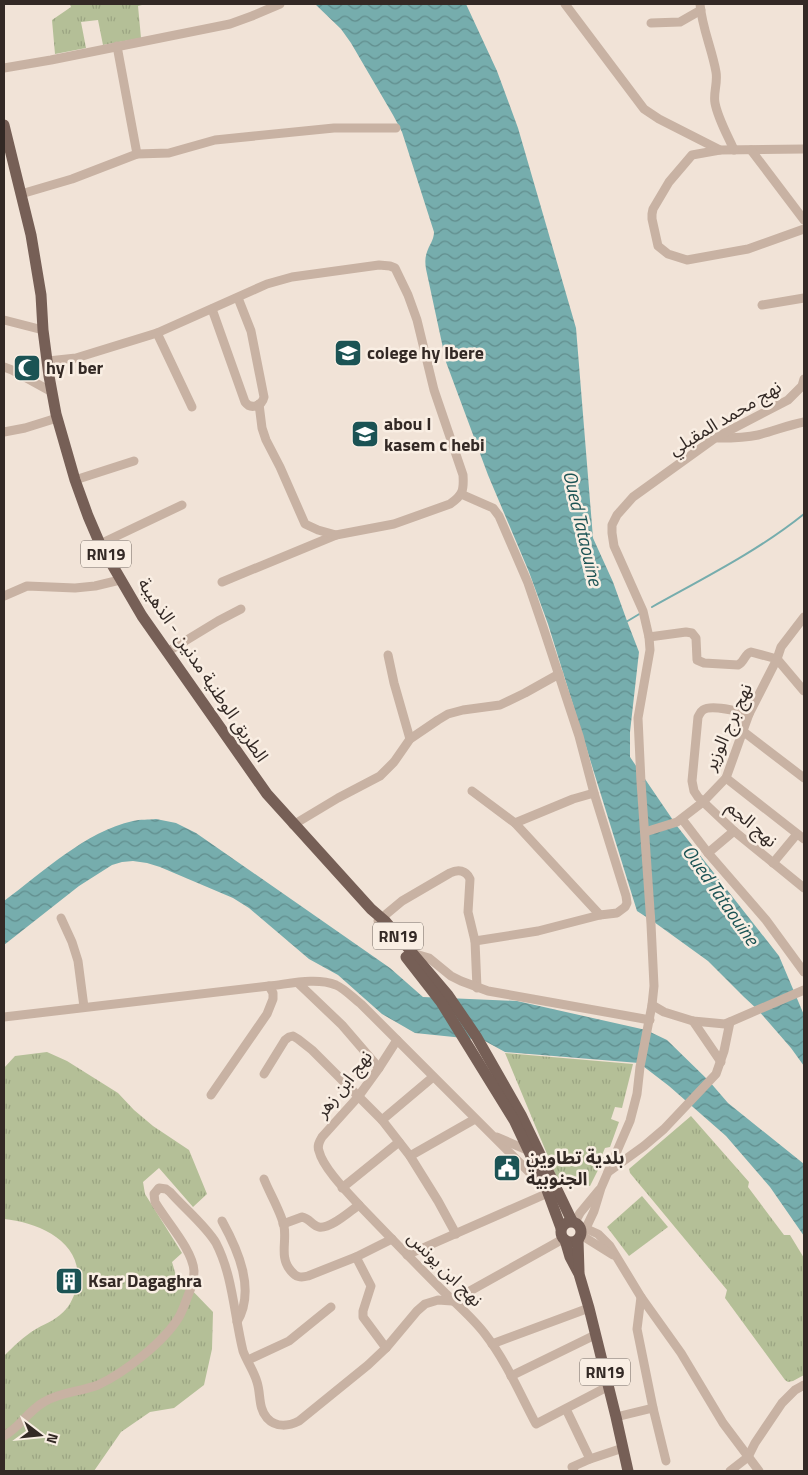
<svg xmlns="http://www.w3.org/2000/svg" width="808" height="1475" viewBox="0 0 808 1475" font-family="'Titillium Web','Noto Sans Arabic',sans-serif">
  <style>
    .grass { fill: url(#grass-tufts) }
    .water { fill: url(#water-waves) }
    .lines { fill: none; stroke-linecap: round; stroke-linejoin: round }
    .stream { stroke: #76adad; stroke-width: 2 }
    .minor { stroke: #c8b2a3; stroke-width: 9 }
    .major { stroke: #765f56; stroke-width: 11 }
    .labels { text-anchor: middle; stroke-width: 5; stroke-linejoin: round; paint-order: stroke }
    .shield { fill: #f9eee3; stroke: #6e645e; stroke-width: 1 }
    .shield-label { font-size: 16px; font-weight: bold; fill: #332925 }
    .poi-label { font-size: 18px; font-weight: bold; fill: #332925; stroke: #f9eee3; text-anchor: start }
    .street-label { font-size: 18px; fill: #332925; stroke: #f9eee3 }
    .water-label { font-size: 19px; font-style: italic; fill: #1b5354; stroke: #f9eee3 }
  </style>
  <defs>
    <pattern id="grass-tufts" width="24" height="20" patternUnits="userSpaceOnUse" patternTransform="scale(1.25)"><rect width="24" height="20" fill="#b4bf97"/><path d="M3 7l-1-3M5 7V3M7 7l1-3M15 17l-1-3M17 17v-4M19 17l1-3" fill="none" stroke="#9ba482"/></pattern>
    <pattern id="water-waves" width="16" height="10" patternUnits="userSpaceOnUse" patternTransform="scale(1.25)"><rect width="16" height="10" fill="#76adad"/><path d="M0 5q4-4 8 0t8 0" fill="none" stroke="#618d8d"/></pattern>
  </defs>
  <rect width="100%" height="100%" fill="#f1e3d7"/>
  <g class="grass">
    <path d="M70,4h76l-8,2 3,32 -38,7 -5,-25 -17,2 5,26 -31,6 -3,-34 19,-13z"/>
    <path d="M47,1052l20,9 51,32 16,17 19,16 36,24 18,44 -14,13 -34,-39 -16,14 2,12 37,59 -10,9 5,17 8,4 28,29 -1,37 -8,36 -30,23 -24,4 -29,20 -27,39h-90v-115c9,-9 20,-20 32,-27 12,-7 21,-9 31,-21 5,-6 9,-17 10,-24 7,-42 -39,-62 -73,-65v-151l11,-12z"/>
    <path d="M505,1053l128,11 -11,44 -7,-1 -4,12 8,3 -9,25 -5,1 -3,7 2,3 -14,28 -24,-4 -9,-4z"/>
    <path d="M691,1116l58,66 -1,5 36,48h6l14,23v117l-11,6 -5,1 -3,-2 -60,-82 2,-8 -97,-117 -1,-4z"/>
    <path d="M642,1196l26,31 -39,29 -22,-29z"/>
  </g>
  <g class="water">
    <path d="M315,4h151l31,67 21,57 58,200 17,210 20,44 14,39 12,31 -9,80v25l47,69 102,130 25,59v51l-13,-18 -33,-38 -14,-13 -36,-36 -54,-39 -17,-11 -89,-287 -19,-52 -41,-97 -42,-113 -20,-93c-1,-6 -1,-12 1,-17 2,-7 7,-12 7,-20l-32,-100 -9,-17 -42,-72 -10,-14z"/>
    <path d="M156,819l20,4 20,10 194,135 33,29 94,4 129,29 21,10 42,41 19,22 76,61v72l-34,-49 -44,-51 -57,-50 -30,-23 -134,-11 -22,-12 -68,-7 -33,-19 -44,-39 -29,-16 -60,-51 -16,-10 -73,-31 -13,-4 -14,-2 -11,1 -10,3 -33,21 -75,59v-44c38,-28 82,-70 129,-80 7,-2 16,-1 23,-2z"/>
  </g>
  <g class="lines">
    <g class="stream">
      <path d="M652,607c52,-29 106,-56 152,-93"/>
      <path d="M626,622l15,-9"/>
    </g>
    <g class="minor">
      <path d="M565,4l79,105 15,10 61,31 84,-1"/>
      <path d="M700,4c2,24 12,45 16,68 2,11 -3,21 -1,31 3,16 13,33 19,47"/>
      <path d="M651,23l29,-1 21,-12"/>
      <path d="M117,46l20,108"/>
      <path d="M4,68l47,-8 179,-36 22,-8 28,-12"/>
      <path d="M720,150l-28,5 -23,27 -16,27 -1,5v5l6,27 10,8 19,6 61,-11 56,-20"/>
      <path d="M751,150l53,70"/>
      <path d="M21,194l51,-15 65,-25 32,-1 46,-13 119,-12h62"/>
      <path d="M762,305l42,-7"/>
      <path d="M212,309l33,93c6,8 17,4 19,-5l-13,-66 -13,-33"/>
      <path d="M4,320l39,10"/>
      <path d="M157,333l35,74"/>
      <path d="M48,361l28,-3 81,-25 110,-49 25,-7 87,-12 11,1 5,2 13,27 9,25 17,70 29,85c1,15 0,20 -13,29l-56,20 -58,11 -114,47"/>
      <path d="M4,367l8,3 40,22"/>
      <path d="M259,404l3,24 4,12 14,27 25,57 13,6 18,5"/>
      <path d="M4,432l21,-4 32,-10"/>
      <path d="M718,438c13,0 27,0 40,-3 16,-4 30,-10 46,-13"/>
      <path d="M75,480l59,-19"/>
      <path d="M461,494l32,14 6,8 29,67 15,44 36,109 15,57 32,103 1,7 -2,4 -8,6 -17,2 -62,16 -63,10"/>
      <path d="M100,544l82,-39"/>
      <path d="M4,596l23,-10 48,2 20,-2 25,-6"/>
      <path d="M649,637l37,-5 6,1 4,5 1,22 7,3 34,2c7,-3 6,-11 13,-13l26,7"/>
      <path d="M167,652l51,-31 23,-12"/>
      <path d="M388,655l6,28 16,56"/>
      <path d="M777,659l27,32"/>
      <path d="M749,714c-10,-2 -37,-10 -46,-4 -3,2 -3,4 -5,7l-6,64 2,10 4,6 36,34 70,57"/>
      <path d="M744,732l60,46"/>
      <path d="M726,778l78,61"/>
      <path d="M472,791l43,32 58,-24 21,-6"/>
      <path d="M682,819l26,34 58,67 38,52"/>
      <path d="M515,823l85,92"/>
      <path d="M293,825l45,-27 42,-22 14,-14 16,-23 28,-19 10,-6 15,-4 37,-5 25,-12 34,-19"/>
      <path d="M645,832l32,-10 26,-20 23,-24 23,-64 28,-55 4,-12 23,-30"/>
      <path d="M708,853l26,-22"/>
      <path d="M773,863l24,-29"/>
      <path d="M61,918l11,24 6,19 6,46"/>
      <path d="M378,921l24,-20 48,-28c8,-4 16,-3 20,6l-2,33 7,29 2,47"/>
      <path d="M412,953l17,5 22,18 10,5 27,10 162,29"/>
      <path d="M298,983l44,42 37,43"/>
      <path d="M652,1005l12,7 29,9 32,3 79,-34"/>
      <path d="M4,1017l265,-31c20,-2 47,-9 67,-1 9,4 17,13 25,19l182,182"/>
      <path d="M693,1021l28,41"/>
      <path d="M397,1040l-18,28 -21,29 -36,40c-3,5 -5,9 -3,14 4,17 29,42 41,55 26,27 53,55 80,82 15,15 32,29 45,46 21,27 35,60 51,90l73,-38"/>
      <path d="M264,1074l21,-34 4,-3 4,-1 5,3 14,11 70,70 28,36 28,45 18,33"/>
      <path d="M211,1095l56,-81 6,-15v-6l-4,-7"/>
      <path d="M382,1120l51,-43"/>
      <path d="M497,1137l32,14"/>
      <path d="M410,1156l65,-37"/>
      <path d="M608,1172l36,-26 20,-17 52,-55 8,-23 6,-29"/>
      <path d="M264,1179c5,13 17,33 20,47 3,16 -5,31 7,45 5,6 9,7 17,5l48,-19 36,-18"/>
      <path d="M342,1188l57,-46"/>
      <path d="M222,1221c16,29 34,69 15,101"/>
      <path d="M575,1222l5,-9 19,-23"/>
      <path d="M283,1224l19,-7c7,1 11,9 17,10 12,2 31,-16 40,-22"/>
      <path d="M580,1226l18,8 12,12 31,51 40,56 42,70 36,48"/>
      <path d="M582,1232l4,-4 8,-17 7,-23 29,-67 7,-27 3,-27 12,-62 2,-19 -3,-62 -10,-142 -3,-64 12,-68 -1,-13 -6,-26 -29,-65 -2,-13v-8l5,-10 16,-18 82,-59 73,-38 14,-14 2,-7"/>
      <path d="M581,1235l32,20"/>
      <path d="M407,1255l141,-62"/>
      <path d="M356,1257l15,29 -8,25v6l23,31"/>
      <path d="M641,1297l-4,32 16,79 13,53"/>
      <path d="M492,1344l97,-36"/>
      <path d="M248,1360l41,-19 42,-34"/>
      <path d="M511,1376l84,-41"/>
      <path d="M566,1409l24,50"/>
      <path d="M616,1417l37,-9"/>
      <path d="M4,1436c16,-9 24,-25 40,-34 16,-10 36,-10 54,-17 26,-12 66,-43 81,-68 4,-7 7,-16 10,-24 3,-7 5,-14 5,-22 -1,-21 -28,-50 -39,-69l-1,-8 5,-6 7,1 4,3c14,16 36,34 46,51 17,33 18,72 27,108 4,11 11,20 14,31 4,12 1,26 10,36 9,10 22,8 32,3l69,-56 18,-17 31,-37 8,-7 13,-4 14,1 111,-62"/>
      <path d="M574,1471l-2,-4 18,-8 33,-11"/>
      <path d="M730,1471l18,-14 7,-14 27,-40 13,-13 9,-5"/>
    </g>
    <g class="major">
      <path d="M4,125l27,110 10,60 2,35 6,46 7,38 19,66 13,36 12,28 42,72 125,178 104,115 15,13 62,73 28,41 45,79 51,106"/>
      <path d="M406,957l35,45 73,118 33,70 14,38"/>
      <circle cx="571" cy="1232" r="10"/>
      <path d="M565,1240l5,17 9,17 10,34 27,109 12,54"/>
      <path d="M578,1240l1,32"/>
    </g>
  </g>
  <defs>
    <g id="university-square" transform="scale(1.4375)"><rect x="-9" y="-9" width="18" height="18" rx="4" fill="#1b5354" stroke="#f9eee3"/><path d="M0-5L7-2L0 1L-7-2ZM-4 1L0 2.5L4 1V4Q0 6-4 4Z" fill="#fff"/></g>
    <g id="mosque-square" transform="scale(1.4375)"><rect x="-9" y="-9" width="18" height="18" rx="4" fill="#1b5354" stroke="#f9eee3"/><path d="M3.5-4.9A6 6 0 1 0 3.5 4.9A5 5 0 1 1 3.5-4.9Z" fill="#fff"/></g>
    <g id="civic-square" transform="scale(1.4375)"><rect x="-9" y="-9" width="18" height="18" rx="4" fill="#1b5354" stroke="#f9eee3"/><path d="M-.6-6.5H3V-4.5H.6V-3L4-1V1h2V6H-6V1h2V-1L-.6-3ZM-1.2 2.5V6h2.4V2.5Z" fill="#fff"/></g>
    <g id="building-square" transform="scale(1.4375)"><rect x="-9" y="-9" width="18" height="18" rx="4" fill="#1b5354" stroke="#f9eee3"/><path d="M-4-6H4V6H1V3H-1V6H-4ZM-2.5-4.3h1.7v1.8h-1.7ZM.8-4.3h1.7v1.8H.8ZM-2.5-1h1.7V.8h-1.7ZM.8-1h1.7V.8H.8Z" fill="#fff"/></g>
  </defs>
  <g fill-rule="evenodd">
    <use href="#university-square" x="348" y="353"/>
    <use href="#mosque-square" x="27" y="368"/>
    <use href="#university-square" x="365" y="434"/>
    <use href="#civic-square" x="507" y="1168"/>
    <use href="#building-square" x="69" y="1281"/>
  </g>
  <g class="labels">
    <g class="shield">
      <rect x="81" y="540.5" width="50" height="27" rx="4"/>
      <rect x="373" y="922.5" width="50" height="27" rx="4"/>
      <rect x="580" y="1358.5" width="50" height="27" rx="4"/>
    </g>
    <g class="shield-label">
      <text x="106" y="560">RN19</text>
      <text x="398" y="942">RN19</text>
      <text x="605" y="1378">RN19</text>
    </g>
    <g class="poi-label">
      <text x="367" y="359">colege hy lbere</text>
      <text x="46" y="374">hy l ber</text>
      <text x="384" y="430">abou l<tspan x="384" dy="21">kasem c hebi</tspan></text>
      <text x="526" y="1164">بلدية تطاوين<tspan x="526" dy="21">الجنوبية</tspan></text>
      <text x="88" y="1287">Ksar Dagaghra</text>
    </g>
    <g class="street-label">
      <text transform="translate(725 418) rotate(-31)" y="6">نهج محمد المقبلي</text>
      <text transform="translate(203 670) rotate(56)" y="6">الطريق الوطنية مدنين - الذهيبة</text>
      <text transform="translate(728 727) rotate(-66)" y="6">نهج برج الوزير</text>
      <text transform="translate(752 824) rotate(41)" y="6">نهج الجم</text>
      <text transform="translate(344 1084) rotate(-52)" y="6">نهج ابن زهر</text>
      <text transform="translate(445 1269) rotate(45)" y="6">نهج ابن يونس</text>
    </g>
    <g class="water-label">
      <text transform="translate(583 528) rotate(77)" y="7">Oued Tataouine</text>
      <text transform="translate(721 895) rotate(55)" y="7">Oued Tataouine</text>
    </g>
  </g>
  <rect width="808" height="1475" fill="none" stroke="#332925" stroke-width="10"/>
  <g transform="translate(40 1435) rotate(106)" stroke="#f9eee3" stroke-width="4" paint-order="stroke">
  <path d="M0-4L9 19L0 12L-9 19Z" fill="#332925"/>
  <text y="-8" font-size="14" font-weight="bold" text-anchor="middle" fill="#332925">N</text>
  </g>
</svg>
